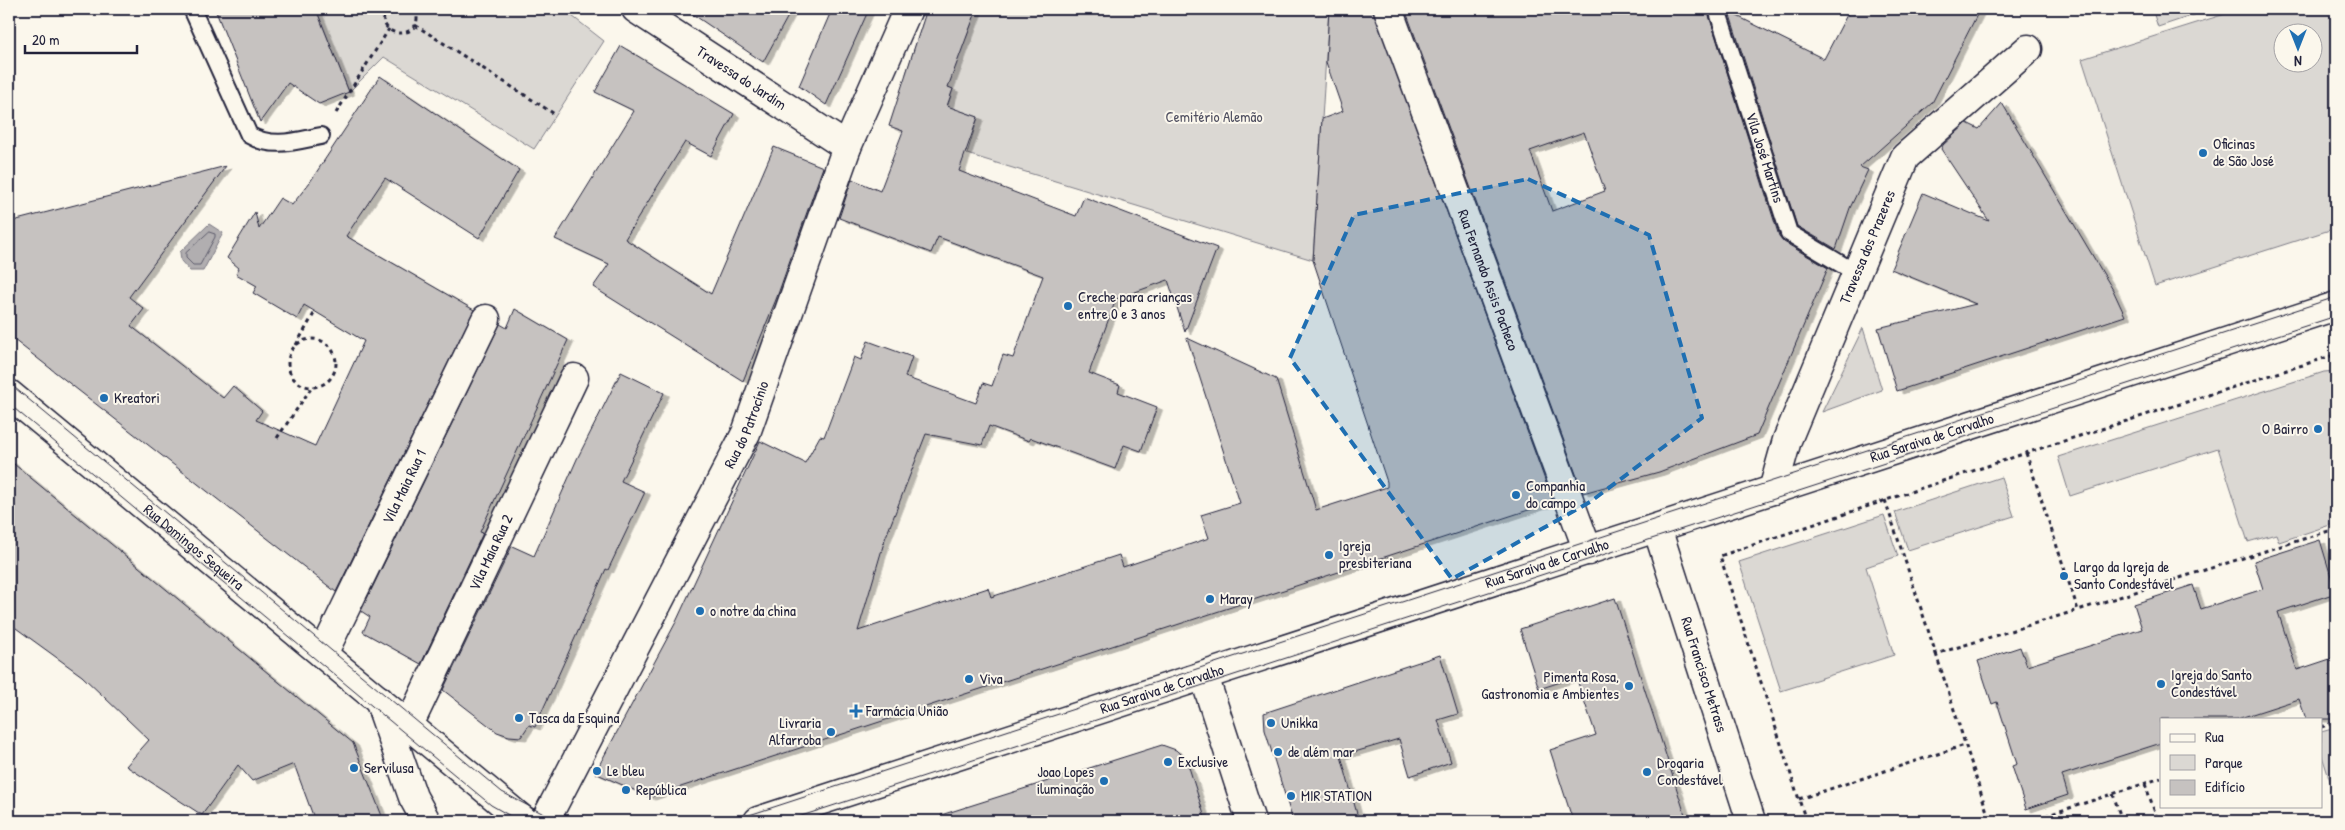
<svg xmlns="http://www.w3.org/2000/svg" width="2345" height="830" viewBox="0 0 2345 830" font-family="'Patrick Hand',sans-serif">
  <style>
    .green { fill: #dbd8d3; stroke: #7e7d87; fill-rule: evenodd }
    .water { fill: #b1aeb0; stroke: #787681 }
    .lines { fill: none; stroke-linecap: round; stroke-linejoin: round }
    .shore { stroke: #5b5a6a; stroke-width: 1 }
    .building { fill: #c6c2c0; stroke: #22223b; fill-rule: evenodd; filter: url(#shadow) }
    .lane-casing { stroke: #22223b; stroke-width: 20 }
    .street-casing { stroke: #22223b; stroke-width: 31 }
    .secondary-casing { stroke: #22223b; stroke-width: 31 }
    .path { stroke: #22223b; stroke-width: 3; stroke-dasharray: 4 4; stroke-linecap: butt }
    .lane { stroke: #fbf7ec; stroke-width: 16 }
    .street { stroke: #fbf7ec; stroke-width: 28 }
    .secondary { stroke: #fbf7ec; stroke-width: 28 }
    .tram { stroke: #22223b; stroke-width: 1 }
    .marked { fill: #1f6fb2; fill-opacity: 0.2; stroke: #1f6fb2; stroke-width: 4; stroke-dasharray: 10 6; stroke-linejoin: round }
    .poi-dot { fill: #1f6fb2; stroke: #fbf7ec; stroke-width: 2 }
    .labels { text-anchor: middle; stroke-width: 4; stroke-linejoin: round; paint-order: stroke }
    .street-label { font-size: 15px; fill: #22223b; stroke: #fbf7ec }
    .park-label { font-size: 15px; fill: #505061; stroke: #fbf7ec }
    .poi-label { font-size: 15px; fill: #22223b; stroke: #fbf7ec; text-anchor: start }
  </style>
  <defs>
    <filter id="shadow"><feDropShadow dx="5.5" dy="3" stdDeviation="0" flood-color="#0004"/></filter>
  </defs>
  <rect width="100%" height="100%" fill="#fbf7ec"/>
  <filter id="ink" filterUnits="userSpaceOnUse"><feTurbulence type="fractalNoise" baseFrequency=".02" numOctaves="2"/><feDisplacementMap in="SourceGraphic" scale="10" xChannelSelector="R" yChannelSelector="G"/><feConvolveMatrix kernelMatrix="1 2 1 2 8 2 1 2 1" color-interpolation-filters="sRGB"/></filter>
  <g filter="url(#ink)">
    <g class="green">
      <path d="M316,9h247l41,32 -70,108 -150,-92 -35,35z"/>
      <path d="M977,9h59l16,4 1,-4h276l-16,251 -346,-106 11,-37 -17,-6 -20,15 12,-37 -47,-15 17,-52 43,16z"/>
      <path d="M2152,9h60l-54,18z"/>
      <path d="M2241,9h95v219l-181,58 -73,-227zM2312,32v30h-30v-30z"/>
      <path d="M1863,328l19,62 -60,22z"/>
      <path d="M2336,371v152l-57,19 -3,-8 -28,8 -30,-94 -148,48 -12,-39 266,-85z"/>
      <path d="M2001,477l13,39 -106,34 -13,-38z"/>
      <path d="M1884,515l14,41 -32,11 28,88 -113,36 -42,-129z"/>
      <path d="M2336,728v71l-15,-46v-21z"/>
    </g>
    <path class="water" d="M209,224l14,9 -20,38h-13l-9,-10 -1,-9z"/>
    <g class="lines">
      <path class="shore" d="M209,232l6,2v3l-15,28h-7l-7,-7v-5z"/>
    </g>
    <g class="building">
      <path d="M215,9h101l33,83 -30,12 -31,-21 -28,39z"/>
      <path d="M685,9h107l-29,53z"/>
      <path d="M832,9h37l-43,96 -27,-19z"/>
      <path d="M927,9h50l-29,78 5,2 -6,17 31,11 -19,54 117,45 8,-19 133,51 -32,84 -17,-52 -52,19 -27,74 31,12 -2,7 39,15 -16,44 -17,-6 -9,24 -84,-31 -2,3 -40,-15 -7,19 -56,-11 -41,105 -27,92 130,-43 3,9 128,-42 4,12 86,-29 -8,-23 39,-12 -53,-165 89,41 40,131 71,-23v-5l-74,-222 9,-141 21,-8 -17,-49 3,-53h44l180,493 -903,295 -55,-24 81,-151 84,-181 45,22 15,-27 4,1 30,-80 7,3 7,-19 44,16 -7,20 71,26 7,-20 9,3 11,-31 10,3 30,-82 -105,-39 -7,16 -92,-35 13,-39 28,12 23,-60 -14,-5z"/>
      <path d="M1405,9h302l72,227 5,6 44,26 -71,167 -98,37 -76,21zM1584,132l21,59 -53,20 -22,-60z"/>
      <path d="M1850,9h130l-48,94 -72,64 8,3 -18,38 -14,41 -39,-23 -68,-214 95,47z"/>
      <path d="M621,46l113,68 -23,42 -26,-14 -60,97 86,55 63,-147 49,20 -46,130 -34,84 -150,-94 16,-23 -54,-25 79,-128 -39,-19z"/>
      <path d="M380,76l139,94 -40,68 -94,-60 -39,58 128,74 -138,282 -327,-256v-114l217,-56 -97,131 15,12 -13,17 92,72 10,-12 29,25 -6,9 59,26 49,-105 -60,-36 -7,14 -44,-26 4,-7 -21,-12 3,-6 -12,-10 28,-46 4,17 21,-31 12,7 18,-23z"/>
      <path d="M2002,103l111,187 12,26 -228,75 -19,-63 98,-24 -85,-35 32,-76 66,28 -48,-72 2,-4 24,-22 12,6z"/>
      <path d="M515,309l53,31 -88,192 3,1 -62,131 -58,-32 7,-15 -9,-6 139,-287 7,4z"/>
      <path d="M621,372l43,21 -43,88 24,11 -37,78 -2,-1 -71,158 -6,-2 -8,12 -12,-1 -12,-4 -54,-42 69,-144 22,10 43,-97z"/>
      <path d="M9,460l344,283 31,78h-69l-21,-57 -42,17 -14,-16 -36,50 -76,-49 23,-26 -67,-64 -73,-53z"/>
      <path d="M2320,540l16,53 -58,19 19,58 39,-13v62h-30l-7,-20 -62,20h-76v24l-99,32 6,20 -42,14 -14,-43 5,-2 -20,-62 -5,2 -14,-43 42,-14 7,19 115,-37 -8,-25 59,-19 8,24 62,-20 -9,-28z"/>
      <path d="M1615,598l41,126 31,97h-114l-23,-71 46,-15 -20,-58 -37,12 -19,-60z"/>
      <path d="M1440,655l18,59 -20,6 13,42 -41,14 -11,-37 -58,17 18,65h-66l-28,-91 -1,-17z"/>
      <path d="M1162,745l14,5 11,11 19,60h-264l-1,-6z"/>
    </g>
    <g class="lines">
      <g class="lane-casing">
        <g id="lane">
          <path d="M192,9l57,126c23,14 47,6 72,1"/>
          <path id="s1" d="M1717,9l72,224 67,40"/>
        </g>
      </g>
      <g class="street-casing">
        <g id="street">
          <path id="s2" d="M636,9l211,138"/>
          <path id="s3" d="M1388,9l200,542"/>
          <path id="s4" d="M1773,490l14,-50 118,-283 123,-108"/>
          <path id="s5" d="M1657,528l94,293"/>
          <path id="s6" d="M323,654l163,-335"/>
          <path d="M1204,676l47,145"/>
          <path d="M379,700l34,97 13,24"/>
          <path id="s7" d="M409,725l165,-347"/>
          <path id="s8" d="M545,821l201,-388 101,-286 61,-138"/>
        </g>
      </g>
      <g class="secondary-casing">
        <g id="secondary">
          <path id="s9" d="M9,394l515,427"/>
          <path id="s10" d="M758,821l1578,-515"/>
        </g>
      </g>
      <g class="path">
        <path d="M385,9c-11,33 43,31 30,0"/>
        <path d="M415,25l141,90"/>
        <path d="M336,113l53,-84"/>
        <circle cx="312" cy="363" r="24"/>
        <path d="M296,345l19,-33"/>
        <path d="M277,438l35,-51"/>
        <path d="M2026,453l52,157 257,-81 1,4"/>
        <path d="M1885,500l51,154 142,-44"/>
        <path d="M1936,654l54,167"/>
        <path d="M2321,727l15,-5"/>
        <path d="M2145,784l13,37"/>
        <path d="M2113,794l9,27"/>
        <path d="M1799,799l166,-54"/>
        <path d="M1806,821l-86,-265 306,-103 305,-97 5,1"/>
        <path d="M2030,821l131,-43"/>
      </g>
      <use href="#lane" class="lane"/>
      <use href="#street" class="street"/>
      <use href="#secondary" class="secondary"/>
      <g class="tram">
        <path d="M9,383l493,409 55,29"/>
        <path d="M9,404l482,401 28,16"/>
        <path d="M731,821l1605,-524"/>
        <path d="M786,821l1550,-505"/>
      </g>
    </g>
  </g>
  <path class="marked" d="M1528,179l121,56 53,183 -112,84 -138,77 -162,-221 64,-143z"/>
  <g class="poi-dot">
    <circle cx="2203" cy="153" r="5"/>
    <circle cx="1068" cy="306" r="5"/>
    <circle cx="104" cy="398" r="5"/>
    <circle cx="2318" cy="429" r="5"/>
    <circle cx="1516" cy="495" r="5"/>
    <circle cx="1329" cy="555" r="5"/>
    <circle cx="2064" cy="576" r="5"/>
    <circle cx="1210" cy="599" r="5"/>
    <circle cx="700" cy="611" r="5"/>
    <circle cx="969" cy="679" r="5"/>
    <circle cx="2161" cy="684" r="5"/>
    <circle cx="1629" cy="686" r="5"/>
    <path d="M853.5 703.5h5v5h5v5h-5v5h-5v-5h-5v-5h5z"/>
    <circle cx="519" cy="718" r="5"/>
    <circle cx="1271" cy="723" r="5"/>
    <circle cx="831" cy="732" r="5"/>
    <circle cx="1278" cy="752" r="5"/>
    <circle cx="1168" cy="762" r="5"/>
    <circle cx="354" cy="768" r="5"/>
    <circle cx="597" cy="771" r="5"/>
    <circle cx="1647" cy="772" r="5"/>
    <circle cx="1104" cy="781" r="5"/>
    <circle cx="626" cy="790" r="5"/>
    <circle cx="1291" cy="796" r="5"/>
  </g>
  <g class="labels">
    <g class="street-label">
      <text dy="5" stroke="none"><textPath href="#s2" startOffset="126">Travessa do Jardim</textPath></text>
      <text dy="5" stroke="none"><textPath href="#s1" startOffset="156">Vila José Martins</textPath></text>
      <text dy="5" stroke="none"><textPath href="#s4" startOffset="261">Travessa dos Prazeres</textPath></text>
      <text dy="5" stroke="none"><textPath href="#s3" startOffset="289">Rua Fernando Assis Pacheco</textPath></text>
      <text dy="5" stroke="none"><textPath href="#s8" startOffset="445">Rua do Patrocínio</textPath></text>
      <text dy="5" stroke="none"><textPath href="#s10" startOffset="1235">Rua Saraiva de Carvalho</textPath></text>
      <text dy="5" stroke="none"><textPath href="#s6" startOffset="186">Vila Maia Rua 1</textPath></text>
      <text dy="5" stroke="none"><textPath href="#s9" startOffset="240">Rua Domingos Sequeira</textPath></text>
      <text dy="5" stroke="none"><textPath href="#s7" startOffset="191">Vila Maia Rua 2</textPath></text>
      <text dy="5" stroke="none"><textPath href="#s10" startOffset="830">Rua Saraiva de Carvalho</textPath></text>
      <text dy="5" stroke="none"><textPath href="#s5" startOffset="154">Rua Francisco Metrass</textPath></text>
      <text dy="5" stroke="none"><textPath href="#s10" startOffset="425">Rua Saraiva de Carvalho</textPath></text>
    </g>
    <g class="park-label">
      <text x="1214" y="122">Cemitério Alemão</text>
    </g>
    <g class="poi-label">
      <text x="2213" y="149">Oficinas<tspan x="2213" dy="17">de São José</tspan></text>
      <text x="1078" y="302">Creche para crianças<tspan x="1078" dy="17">entre 0 e 3 anos</tspan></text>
      <text x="114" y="403">Kreatori</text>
      <text x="2308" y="434" text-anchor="end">O Bairro</text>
      <text x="1526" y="491">Companhia<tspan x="1526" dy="17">do campo</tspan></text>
      <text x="1339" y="551">Igreja<tspan x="1339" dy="17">presbiteriana</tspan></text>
      <text x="2074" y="572">Largo da Igreja de<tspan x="2074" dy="17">Santo Condestável</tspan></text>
      <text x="1220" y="604">Maray</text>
      <text x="710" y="616">o notre da china</text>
      <text x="2171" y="680">Igreja do Santo<tspan x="2171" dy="17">Condestável</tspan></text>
      <text x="1619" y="682" text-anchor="end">Pimenta Rosa,<tspan x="1619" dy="17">Gastronomia e Ambientes</tspan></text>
      <text x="979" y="684">Viva</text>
      <text x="866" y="716">Farmácia União</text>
      <text x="529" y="723">Tasca da Esquina</text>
      <text x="821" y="728" text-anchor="end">Livraria<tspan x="821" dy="17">Alfarroba</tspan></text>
      <text x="1281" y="728">Unikka</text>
      <text x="1288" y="757">de além mar</text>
      <text x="1178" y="767">Exclusive</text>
      <text x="1657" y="768">Drogaria<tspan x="1657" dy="17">Condestável</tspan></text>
      <text x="364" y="773">Servilusa</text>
      <text x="607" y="776">Le bleu</text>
      <text x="1094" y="777" text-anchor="end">Joao Lopes<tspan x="1094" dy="17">iluminação</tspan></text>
      <text x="636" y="795">República</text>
      <text x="1301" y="801">MIR STATION</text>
    </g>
  </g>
  <rect width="2345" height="830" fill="none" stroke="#fbf7ec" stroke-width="30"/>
  <rect x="15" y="15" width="2315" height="800" fill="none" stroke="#22223b" stroke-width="2" filter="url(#ink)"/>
  <rect x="2160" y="718" width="162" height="90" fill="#fbf7ec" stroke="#a4a2a5"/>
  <rect x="2170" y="734" width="25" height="8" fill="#fbf7ec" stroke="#a4a2a5"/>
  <text x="2205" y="742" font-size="15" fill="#22223b">Rua</text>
  <rect x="2170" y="755" width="25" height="15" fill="#dbd8d3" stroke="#a4a2a5"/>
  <text x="2205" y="768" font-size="15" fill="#22223b">Parque</text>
  <rect x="2170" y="780" width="25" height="15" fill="#c6c2c0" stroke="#a4a2a5"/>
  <text x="2205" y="792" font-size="15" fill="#22223b">Edifício</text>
  <g transform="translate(2298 48) rotate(180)"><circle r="24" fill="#fbf7ec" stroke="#a4a2a5"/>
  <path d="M0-4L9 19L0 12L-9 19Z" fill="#1f6fb2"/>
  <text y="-8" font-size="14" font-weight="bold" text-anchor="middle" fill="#22223b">N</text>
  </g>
  <path d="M25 45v8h112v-8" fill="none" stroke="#22223b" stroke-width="2.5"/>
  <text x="32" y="45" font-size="15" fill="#22223b" stroke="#fbf7ec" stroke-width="4" paint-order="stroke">20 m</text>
</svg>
